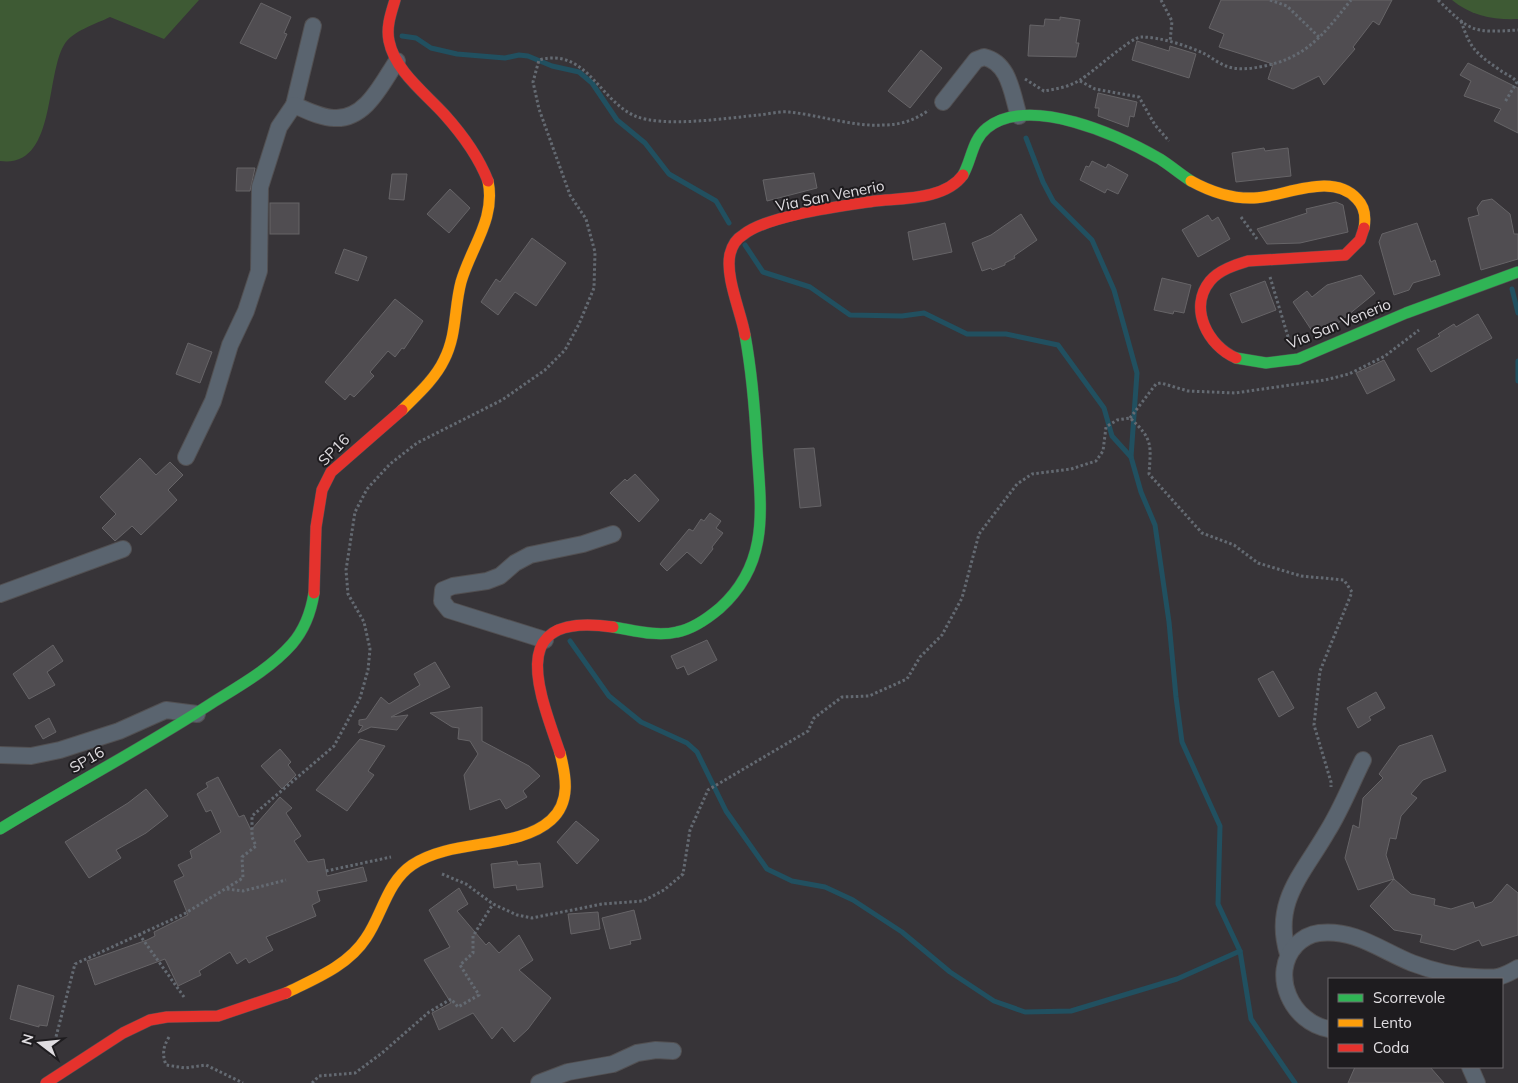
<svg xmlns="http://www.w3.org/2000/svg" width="1518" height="1083" viewBox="0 0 1518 1083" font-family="Mulish,sans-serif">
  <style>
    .green { fill: #3e5a34 }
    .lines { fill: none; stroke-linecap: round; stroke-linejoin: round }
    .stream { stroke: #215060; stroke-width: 5 }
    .building { fill: #504d51; stroke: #666467 }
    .street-casing { stroke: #525052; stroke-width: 18 }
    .fast-casing { stroke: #525052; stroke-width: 12 }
    .slow-casing { stroke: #525052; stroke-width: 12 }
    .jam-casing { stroke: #525052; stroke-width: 12 }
    .path { stroke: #646a72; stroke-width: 3; stroke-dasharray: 2.5 2.5; stroke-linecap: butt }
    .street { stroke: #5a646f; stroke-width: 16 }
    .fast { stroke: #30b455; stroke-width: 11 }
    .slow { stroke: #ff9f0a; stroke-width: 11 }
    .jam { stroke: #e5322d; stroke-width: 11 }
    .labels { text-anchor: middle; stroke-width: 4; stroke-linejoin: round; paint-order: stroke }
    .street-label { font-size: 15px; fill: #e0dde1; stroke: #1e1c1f }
  </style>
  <rect width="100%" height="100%" fill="#373438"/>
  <g class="green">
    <path d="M0,0h199l-35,39 -54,-22c-14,7 -38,14 -46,28 -19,32 -8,124 -64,116z"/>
    <path d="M1452,0h66v19c-24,1 -47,-3 -66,-19z"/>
  </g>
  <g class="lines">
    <g class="stream">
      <path d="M402,36l14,2 15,10 26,6 48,4 14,-3 9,1 24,10 27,6 13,11 25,37 28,23 24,31 47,27 13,22"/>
      <path d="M1026,138l17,44 10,19 39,39 22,50 23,83 -6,84 10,35 14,33 14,97 7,75 6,45 38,84 -2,78 22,47 11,68 44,64"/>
      <path d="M745,245l18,27 47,15 40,28 52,1 22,-3 43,21h39l52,11 46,63 8,28 19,21"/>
      <path d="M1512,289l6,24"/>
      <path d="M1518,361v20"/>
      <path d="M570,641l39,55 32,26 46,21 10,9 29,59 41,58 25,12 33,6 28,13 49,32 48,40 44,29 31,11 46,-1 106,-32 63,-28"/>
    </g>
  </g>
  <g class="building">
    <path d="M1221,0h171l-13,25 -6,-4 -20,26 2,2 -31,36 -5,-9 -26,13 -25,-10 5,-15 -54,-17 5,-13 -15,-6z"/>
    <path d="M261,3l30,14 -7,16 3,1 -11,25 -36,-16z"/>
    <path d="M1060,17l20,3 -4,23h3l-3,14 -48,-1 2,-31 14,1 1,-7 15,1z"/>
    <path d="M1137,41l32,10 1,-5 26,8 -7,24 -57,-18z"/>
    <path d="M921,50l21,18 -32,40 -22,-17z"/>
    <path d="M1468,63l50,25v45l-24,-12 7,-12 -37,-13 7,-15 -11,-6z"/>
    <path d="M1098,93l39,9 -3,15 -4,-1 -2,11 -30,-11 1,-8h-4z"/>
    <path d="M1264,148l1,3 23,-3 3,28 -55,6 -4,-29z"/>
    <path d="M1092,161l14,7 2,-4 20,11 -10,19 -11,-5 -2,4 -25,-13 6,-14 3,1z"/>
    <path d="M237,168h18l-5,23h-14z"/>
    <path d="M814,173l3,15 -50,13 -4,-21z"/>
    <path d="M392,174h15l-3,26 -15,-1z"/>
    <path d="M450,189l20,19 -21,25 -22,-19z"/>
    <path d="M1492,199l18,15 4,20h4v25l-37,11 -13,-52 11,-3 -2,-7 5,-7z"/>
    <path d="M1336,202l7,3 5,27 -48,11 -33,1 -10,-15 50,-16 -1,-4z"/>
    <rect x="270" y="203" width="29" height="31"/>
    <path d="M1021,214l16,26 -23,16 1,2 -10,5v2l-13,5 -1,-2 -9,3 -10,-28 19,-8z"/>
    <path d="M1208,215l4,6 6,-4 12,22 -32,18 -16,-27z"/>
    <path d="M945,223l7,29 -39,8 -5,-28z"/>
    <path d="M1417,223l14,39 4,-2 5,15 -27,8 -4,7 -15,5 -15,-53 3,-8z"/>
    <path d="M532,238l34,25 -30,43 -21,-14 -17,23 -17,-13 15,-23 4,3z"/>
    <path d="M344,249l23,8 -9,24 -23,-8z"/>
    <path d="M1361,275l14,18 -49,40 -10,4 -23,-35 14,-11 5,6 15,-12z"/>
    <path d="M1162,278l29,7 -7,28 -10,-2 -1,3 -19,-4z"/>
    <path d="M1265,281l11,29 -34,13 -12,-29z"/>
    <path d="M395,299l28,22 -19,28 -2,-1 -7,9 -7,-6 -18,21 4,4 -20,21 -4,-3 -5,6 -20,-18z"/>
    <path d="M1478,314l14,24 -61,34 -14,-23 23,-13 -2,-2 16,-10 2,3z"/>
    <path d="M188,343l24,9 -12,31 -24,-9z"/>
    <path d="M1384,360l11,20 -28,14 -11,-21z"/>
    <path d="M814,448l7,58 -21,2 -6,-59z"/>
    <path d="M140,458l16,17 14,-13 13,13 -15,15 9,10 -36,35 -9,-9 -17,15 -13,-13 14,-14 -16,-17z"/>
    <path d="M635,474l24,26 -20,22 -29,-29 15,-14 2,2z"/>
    <path d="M710,513l11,8 -5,7 7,5 -11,14 1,2 -12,15 -14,-12 -20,19 -7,-7 29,-35 4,2 8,-12 3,2z"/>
    <path d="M707,640l10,20 -29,15 -4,-9 -7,3 -6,-13z"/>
    <path d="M53,645l10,16 -16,11 8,13 -26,14 -16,-25z"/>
    <path d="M435,662l15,25 -59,30 17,-2 -11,15 -26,-3 -13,6 5,-7 -4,-1v-5l7,-1 15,-22 8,7 31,-19 -6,-11z"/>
    <path d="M1273,671l21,37 -15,9 -21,-38z"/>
    <path d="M1376,692l9,16 -16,9 2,3 -13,8 -11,-20z"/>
    <path d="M482,707v34l47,25 11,10 -17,15 4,6 -21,12 -6,-10 -30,11 -6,-35 14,-21 -8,-13 -12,-2 1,-11 -7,-1 -22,-14z"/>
    <path d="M49,718l7,14 -13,7 -8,-13z"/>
    <path d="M1432,735l14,36 -23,9 -12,14 6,4 -16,18 -5,23 -6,-1 -4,17 8,24 -36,11 -13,-32 8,-33 6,3 4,-30 20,-20 -4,-4 20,-28z"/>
    <path d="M360,739l25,7 -17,25 6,4 -27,36 -31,-21z"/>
    <path d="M280,749l11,13 -3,3 8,10 -14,14 -21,-23z"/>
    <path d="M218,777l21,40 5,-2 7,15 29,-33 12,11 -6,5 15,23 -7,5 14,21 16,-3 3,17 36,-9 4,14 -50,10 3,10 -8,4 4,11 -50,21 7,13 -24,13 -3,-5 -9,6 -7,-12 -31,19 2,4 -23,11 -13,-27 -70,26 -8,-24 60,-21 8,-4 -1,-4 34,-17 -14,-34 10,-5 -6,-11 14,-7 -2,-7 31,-19 -10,-22 -5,2 -9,-18 11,-7 -2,-4z"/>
    <path d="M146,789l22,27 -22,17 -30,17 5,8 -32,20 -24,-36 63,-39z"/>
    <path d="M576,821l23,19 -22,24 -20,-22z"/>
    <path d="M517,861l1,4 22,-2 3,24 -26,3 -1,-5 -22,3 -3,-24z"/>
    <path d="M1394,879l17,15 24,5 -1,6 17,4 22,-7 2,6 17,-6 15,-18 11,9v42l-36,11 -3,-6 -25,10 -34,-8 2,-7 -28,-5 -24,-24z"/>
    <path d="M459,888l9,16 -11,7 29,34 3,-3 10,11 20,-18 14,25 -14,10 32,28 -23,31 -14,13 -12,-15 -10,12 -19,-26 -34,17 -7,-17 19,-10 -27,-43 26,-13 -21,-37z"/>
    <path d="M634,910l7,29 -11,2 1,3 -21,5 -8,-31z"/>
    <path d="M598,912l2,17 -29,5 -3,-20z"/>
    <path d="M18,985l36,11 -7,30 -8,-1v2l-29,-8z"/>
    <path d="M1355,1067h75l14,16h-96z"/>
  </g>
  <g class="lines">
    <g class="street-casing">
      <g id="street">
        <path d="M943,102l33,-42 8,-3c26,6 28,38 35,59"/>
        <path d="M294,105l19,-79"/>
        <path d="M186,457l27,-56 17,-56 16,-34 13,-40 1,-84 19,-60 15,-22c12,5 27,13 40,13 32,2 48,-35 63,-57"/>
        <path d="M0,594l123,-45"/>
        <path d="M545,640l-96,-30 -7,-9 1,-11 10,-4 34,-5 13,-5 15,-13 15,-8 53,-11 30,-10"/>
        <path d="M0,755l31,1 29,-6 59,-19 47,-21 31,4"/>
        <path d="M1288,954c-16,-52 15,-80 39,-122 14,-22 24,-48 36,-72"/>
        <path d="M1329,1029c-37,-6 -60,-55 -33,-84 6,-6 15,-11 23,-12 36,-4 61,17 93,30 21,8 41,13 63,14 21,1 24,2 43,-9"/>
        <path d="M1470,1067l7,16"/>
        <path d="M539,1083l29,-11 45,-8 24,-11 19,-3 17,1"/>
      </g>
    </g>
    <g class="fast-casing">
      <g id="fast">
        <path d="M963,175c9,-16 9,-35 24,-47 43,-34 133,8 173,31 11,7 20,15 31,22"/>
        <path d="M1236,358l30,5 32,-4 108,-46 112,-41"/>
        <path d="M613,627c20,3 43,10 64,5 16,-3 30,-13 43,-24 50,-45 41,-99 37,-159 -2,-38 -5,-76 -12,-114"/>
        <path d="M0,829c70,-43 143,-81 212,-126 27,-17 58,-34 80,-59 13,-15 19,-32 22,-51"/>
      </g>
    </g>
    <g class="slow-casing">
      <g id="slow">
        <path d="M1191,181c20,11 40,18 63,17 30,-1 78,-27 103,1 8,8 9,18 7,29"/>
        <path d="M402,410c15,-15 33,-31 42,-50 13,-25 10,-52 17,-78 10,-35 35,-63 27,-101"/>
        <path d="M286,993c28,-14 62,-27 80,-55 16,-23 21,-56 46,-73 40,-27 106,-15 139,-45 20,-18 15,-44 9,-67"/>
      </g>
    </g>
    <g class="jam-casing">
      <g id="jam">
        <path d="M395,0c-4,13 -9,27 -6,41 6,30 36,52 55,73 18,20 34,41 44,67"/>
        <path d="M745,335c-4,-23 -20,-58 -15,-81 2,-8 6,-15 13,-19 25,-20 99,-29 132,-34 27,-3 70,-1 88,-26"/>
        <path d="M1236,358c-28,-12 -48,-50 -26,-77 9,-11 25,-16 38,-20l97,-6 15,-15 4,-12"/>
        <path d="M314,593l2,-66 6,-37 9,-18 71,-62"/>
        <path d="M560,753c-22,-64 -55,-142 53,-126"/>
        <path d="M46,1083l77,-50 27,-13 17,-3 51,-1 68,-23"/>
      </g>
    </g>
    <g class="path">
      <path d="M1161,0l11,21 -2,21"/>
      <path d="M1270,0l17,6 33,32"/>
      <path d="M1438,0c33,32 34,33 80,30"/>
      <path d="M1461,21c9,26 13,31 36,47 7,6 14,7 20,14l-12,20"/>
      <path d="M1025,79l19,12c12,-2 25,-4 36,-11 12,-7 51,-43 61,-43 19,0 44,8 62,16 8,4 15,10 23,13 10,4 23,3 33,1 47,-8 64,-32 92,-67"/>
      <path d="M1080,81l15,8 44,8 16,28 14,16"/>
      <path d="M1241,217l16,22"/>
      <path d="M1270,277l19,63"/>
      <path d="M1130,418l26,-34 5,-1 27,8 47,2 90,-13 24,-6 36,-18 34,-26"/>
      <path d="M326,871l65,-14"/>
      <path d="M442,874l24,10 27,20 24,11 15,3 70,-14 41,-3 21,-11 19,-16 7,-44 18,-40 100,-59 6,-13 28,-21 27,-1 38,-17 13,-22 22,-22 20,-37 17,-64 38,-50 15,-10 39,-5 25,-8 7,-10 3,-24 11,-7 13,-2c23,21 21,27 19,56l53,59 32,12 24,18 43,13 43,4 8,12 -32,79 -6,54 17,57v5"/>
      <path d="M227,889l16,2 43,-11"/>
      <path d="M139,934l45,63"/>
      <path d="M169,1037c-6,10 -7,17 -3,28l19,3 21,-3 37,18"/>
      <path d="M51,1056l24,-92 109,-50 59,-36 -1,-21 14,-11 -4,-9v-21l82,-70 26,-48 8,-28 2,-21 -6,-27 -16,-28 -2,-24 9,-58 12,-23 23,-25 27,-21 85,-43 43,-30 20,-20 14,-26 15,-36 1,-36 -9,-33 -16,-24 -31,-86 -6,-27 6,-22c47,-13 60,40 96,56 29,12 92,2 124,-1 10,-1 21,-4 30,-3 30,3 65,15 94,13 18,0 32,-5 46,-15"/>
      <path d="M312,1083l7,-7 36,-3 27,-20 47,-41 22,-13 7,8 21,-12 -19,-30 13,-12v-17l20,-32"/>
    </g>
    <use href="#street" class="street"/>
    <use href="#fast" class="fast"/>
    <use href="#slow" class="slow"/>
    <use href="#jam" class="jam"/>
  </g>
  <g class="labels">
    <g class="street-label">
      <text transform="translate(830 196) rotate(-11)" y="5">Via San Venerio</text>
      <text transform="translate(1339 324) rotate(-22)" y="5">Via San Venerio</text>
      <text transform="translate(334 450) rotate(-45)" y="5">SP16</text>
      <text transform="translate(87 760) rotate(-30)" y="5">SP16</text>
    </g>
  </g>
  <rect x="1328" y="978" width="175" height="90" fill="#1e1c1f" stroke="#6c696d"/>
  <rect x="1338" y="994" width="25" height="8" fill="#30b455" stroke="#6c696d"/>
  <text x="1373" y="1003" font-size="15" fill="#e0dde1">Scorrevole</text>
  <rect x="1338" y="1019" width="25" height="8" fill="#ff9f0a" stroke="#6c696d"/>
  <text x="1373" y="1028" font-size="15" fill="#e0dde1">Lento</text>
  <rect x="1338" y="1044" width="25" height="8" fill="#e5322d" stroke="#6c696d"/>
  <text x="1373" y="1053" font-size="15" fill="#e0dde1">Coda</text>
  <g transform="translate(40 1043) rotate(286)" stroke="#1e1c1f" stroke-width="4" paint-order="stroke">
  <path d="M0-4L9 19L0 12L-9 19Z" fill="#e0dde1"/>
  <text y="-8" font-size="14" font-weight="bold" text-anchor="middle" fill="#e0dde1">N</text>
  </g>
</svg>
